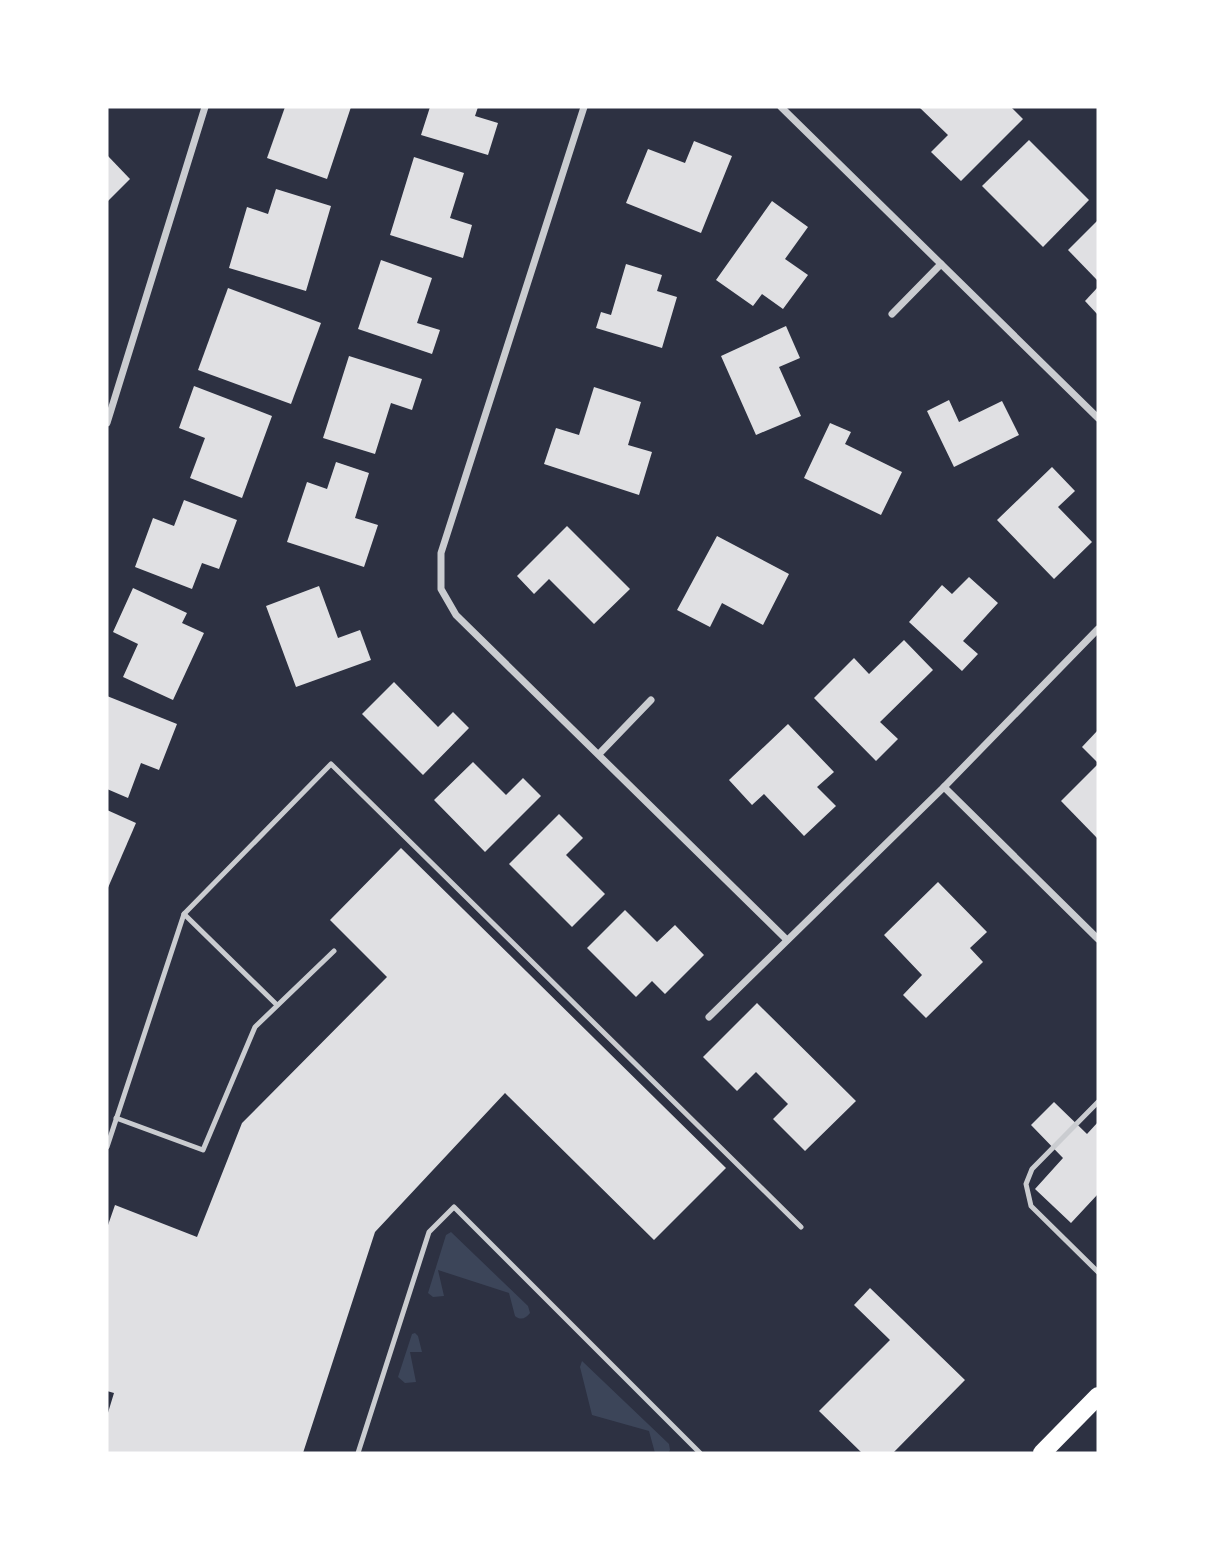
<svg xmlns="http://www.w3.org/2000/svg" width="1205" height="1560" viewBox="0 0 1205 1560" font-family="Montserrat,sans-serif">
  <style>
    .green { fill: #3c4559 }
    .building { fill: #e0e0e3 }
    .lines { fill: none; stroke-linecap: round; stroke-linejoin: round }
    .service { stroke: #caccd0; stroke-width: 5 }
    .minor { stroke: #caccd0; stroke-width: 7 }
    .primary { stroke: #fff; stroke-width: 18 }
  </style>
  <rect width="100%" height="100%" fill="#2d3142"/>
  <g class="green">
    <path d="M451,1232l77,74 2,7c-4,5 -9,8 -15,3l-6,-23 -71,-23 6,26 -11,1 -5,-4 18,-58z"/>
    <path d="M415,1333l3,3 4,16h-12l6,30 -11,1 -7,-6 14,-43z"/>
    <path d="M582,1361l87,83 1,6 -2,3h-13l-6,-22 -57,-16 -12,-48z"/>
  </g>
  <g class="building">
    <path d="M285,107h66l-24,72 -60,-21z"/>
    <path d="M430,107h48l-3,9 23,7 -10,32 -67,-20z"/>
    <path d="M919,107h92l12,12 -62,62 -30,-29 17,-17z"/>
    <path d="M1029,140l60,60 -46,47 -61,-61z"/>
    <path d="M694,141l38,15 -31,77 -75,-30 22,-54 37,14z"/>
    <path d="M107,155l23,24 -23,23z"/>
    <path d="M414,157l50,16 -14,45 22,7 -9,33 -73,-23z"/>
    <path d="M276,189l55,17 -25,85 -77,-23 18,-61 21,7z"/>
    <path d="M772,201l36,26 -23,32 23,16 -25,34 -21,-15 -9,12 -37,-26z"/>
    <path d="M1098,220v61l-30,-31z"/>
    <path d="M381,260l51,18 -15,45 23,7 -8,24 -74,-25z"/>
    <path d="M626,264l36,11 -5,16 20,6 -15,51 -66,-20 5,-16 10,3z"/>
    <path d="M1098,287v28l-13,-14z"/>
    <path d="M228,288l93,35 -30,81 -93,-34z"/>
    <path d="M786,326l14,32 -21,9 22,49 -45,19 -35,-79z"/>
    <path d="M349,356l73,23 -10,31 -21,-7 -16,51 -52,-16z"/>
    <path d="M194,386l78,30 -30,82 -52,-20 15,-40 -26,-10z"/>
    <path d="M594,387l47,15 -13,43 24,7 -13,43 -95,-31 12,-36 23,7z"/>
    <path d="M949,400l10,22 43,-21 17,34 -65,32 -27,-56z"/>
    <path d="M830,423l21,9 -6,12 57,28 -21,43 -77,-37z"/>
    <path d="M336,462l33,11 -14,45 23,7 -14,42 -77,-25 20,-60 20,7z"/>
    <path d="M1052,467l23,24 -17,16 34,35 -38,37 -57,-59z"/>
    <path d="M184,500l53,20 -18,49 -17,-6 -10,26 -57,-22 18,-49 21,8z"/>
    <path d="M567,526l63,63 -36,35 -45,-45 -15,15 -17,-18z"/>
    <path d="M717,536l72,38 -26,51 -41,-22 -12,24 -33,-17z"/>
    <path d="M969,577l29,26 -35,38 15,13 -16,17 -53,-49 33,-37 10,9z"/>
    <path d="M319,586l19,52 22,-8 11,30 -75,27 -30,-81z"/>
    <path d="M133,588l54,25 -5,10 22,10 -31,67 -50,-23 15,-33 -25,-12z"/>
    <path d="M904,640l29,30 -53,52 18,17 -22,22 -62,-63 40,-40 15,16z"/>
    <path d="M394,682l44,45 15,-15 16,16 -46,47 -61,-61z"/>
    <path d="M107,696l70,28 -18,46 -18,-7 -13,35 -21,-9z"/>
    <path d="M788,724l46,48 -17,15 19,19 -32,30 -40,-42 -12,11 -23,-25z"/>
    <path d="M1098,730v33l-16,-16z"/>
    <path d="M473,762l33,33 17,-17 18,18 -56,56 -51,-52z"/>
    <path d="M1098,764v75l-37,-38z"/>
    <path d="M107,810l29,13 -29,67z"/>
    <path d="M559,814l24,24 -17,17 39,39 -33,33 -63,-63z"/>
    <path d="M401,848l325,320 -72,72 -149,-147 -130,139 -72,221h-196v-37l7,-23 -7,-2v-163l8,-23 82,32 45,-114 145,-146 -57,-57z"/>
    <path d="M938,882l49,50 -17,16 13,14 -57,56 -23,-23 19,-20 -38,-40z"/>
    <path d="M625,910l32,32 18,-17 29,30 -39,39 -13,-13 -16,16 -49,-49z"/>
    <path d="M757,1003l99,98 -51,50 -32,-32 15,-15 -32,-32 -19,19 -34,-34z"/>
    <path d="M1054,1102l33,32 11,-12v72l-27,29 -36,-34 28,-31 -32,-33z"/>
    <path d="M870,1288l95,92 -72,73h-31l-43,-42 71,-71 -36,-35z"/>
  </g>
  <g class="lines">
    <g class="service">
      <path d="M184,914l93,91"/>
      <path d="M1098,1102l-66,67 -6,15 5,22 67,66"/>
      <path d="M116,1118l87,32 52,-123 79,-76"/>
      <path d="M107,1147l77,-233 147,-150 470,463"/>
      <path d="M358,1453l71,-221 25,-25 246,246"/>
    </g>
    <g class="minor">
      <path d="M584,107l-143,446v36l15,26 331,325"/>
      <path d="M781,107l317,311"/>
      <path d="M892,314l49,-50"/>
      <path d="M107,423l98,-316"/>
      <path d="M599,754l52,-54"/>
      <path d="M944,787l154,152"/>
      <path d="M709,1017l235,-230 154,-158"/>
    </g>
    <path class="primary" d="M1042,1453l56,-57"/>
  </g>
  <rect width="1205" height="1560" fill="none" stroke="#ffffff" stroke-width="217"/>
</svg>
